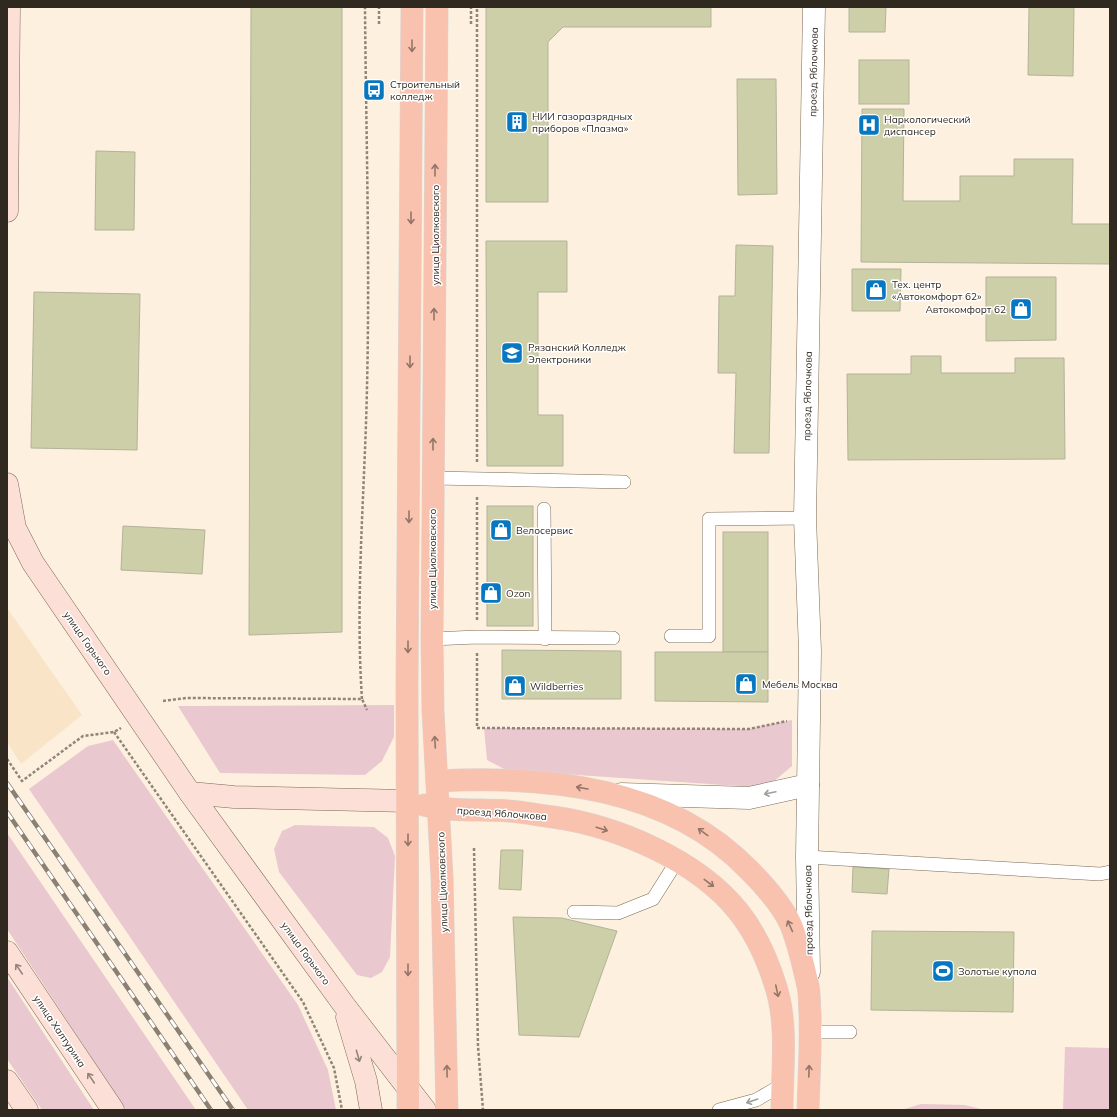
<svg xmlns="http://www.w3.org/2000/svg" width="1117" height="1117" viewBox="0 0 1117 1117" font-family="Mulish,sans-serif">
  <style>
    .built { fill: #fae4c7 }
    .green { fill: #e9c9cf }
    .building { fill: #cdcfa8; stroke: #b2b399 }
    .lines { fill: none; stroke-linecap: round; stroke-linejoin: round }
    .lane-casing { stroke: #796a56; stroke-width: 14 }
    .street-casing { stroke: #796a56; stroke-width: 23 }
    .secondary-casing { stroke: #796a56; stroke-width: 23 }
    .primary-casing { stroke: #dad8d7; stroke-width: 23 }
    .path { stroke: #8f8578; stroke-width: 2.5; stroke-dasharray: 3 2; stroke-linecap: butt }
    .lane { stroke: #fff; stroke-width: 13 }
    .street { stroke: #fff; stroke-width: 22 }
    .secondary { stroke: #fce0d7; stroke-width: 22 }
    .primary { stroke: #f8c2af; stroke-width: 22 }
    .rail-casing { stroke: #8a8073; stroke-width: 4.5 }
    .rail { stroke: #fff; stroke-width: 3; stroke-dasharray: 9; stroke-linecap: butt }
    .oneway { stroke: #947668 }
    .oneway2 { stroke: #a19f9b }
    .oneway3 { stroke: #96847c }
    .labels { text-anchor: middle; stroke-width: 3; stroke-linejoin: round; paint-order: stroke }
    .street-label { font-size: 10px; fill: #2f2920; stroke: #fff }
    .poi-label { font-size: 10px; fill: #2f2920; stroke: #fff; text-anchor: start }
  </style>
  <rect width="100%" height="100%" fill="#fef0de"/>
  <path class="built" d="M7,608l75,107 -61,49 -14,-22z"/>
  <g class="green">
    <path d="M394,705v32l-12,24 -17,14 -145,-2 -42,-67z"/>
    <path d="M792,720v46l-26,22 -260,-18 -19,-10 -3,-32 265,1z"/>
    <path d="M113,740l185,265 30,65 8,40h-88l-219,-321 59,-43z"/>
    <path d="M295,825l79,2 14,11 7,18 -5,101 -8,15 -11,6 -14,-3 -78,-103 -5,-23 8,-18z"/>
    <path d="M7,833l189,277h-70l-119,-181z"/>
    <path d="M7,977l87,133h-52l-35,-51z"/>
    <path d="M1065,1047l45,1v62h-47z"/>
    <path d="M921,1104l44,1 20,5h-84z"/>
  </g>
  <g class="building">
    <path d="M251,7h91v625l-93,3z"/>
    <path d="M486,7h225v20h-148l-15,15v160h-62z"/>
    <path d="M849,7h37l-1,25h-36z"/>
    <path d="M1029,7h45l-1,69 -45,-1z"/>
    <rect x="859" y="60" width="50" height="44"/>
    <path d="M737,79h39l1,115 -39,1z"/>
    <path d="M862,109h42l-1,92h57v-25h54v-17h59l-1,65h38v40l-249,-2z"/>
    <path d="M96,151l39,1 -1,78h-39z"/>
    <path d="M486,241h81v51h-29v123h25v51h-76z"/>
    <path d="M736,245l37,1 -4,207h-35l2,-80h-18l1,-77h16z"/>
    <path d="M852,269h49l-1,42h-48z"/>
    <path d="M986,277h70v63l-70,1z"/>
    <path d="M34,292l106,2 -3,156 -106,-2z"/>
    <path d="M911,356h30v17h74v-15h49l1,101 -217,1 -1,-86h64z"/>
    <rect x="487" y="506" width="46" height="120"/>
    <path d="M123,526l82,4 -3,44 -81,-4z"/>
    <rect x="723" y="532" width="45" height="120"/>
    <path d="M502,650l119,1v48h-119z"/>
    <path d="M655,652h113v50l-113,-1z"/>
    <path d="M501,850h22l-2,40 -22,-1z"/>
    <path d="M853,867l36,2 -2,25 -35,-2z"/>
    <path d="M513,917l49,1 55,13 -38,106 -60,-2z"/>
    <path d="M872,931l142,1 -1,80 -142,-2z"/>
  </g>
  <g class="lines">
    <g class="lane-casing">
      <g id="lane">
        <path d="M433,478l191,4"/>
        <path d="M544,509l1,130"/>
        <path d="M671,636h38v-117l96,-1"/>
        <path d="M432,639l45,-2 136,1"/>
        <path d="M807,857l293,17 10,-2"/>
        <path d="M574,912l44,1 35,-14 24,-38"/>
        <path d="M810,1032h40"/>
        <path d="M719,1110l37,-10 26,-15"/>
      </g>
    </g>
    <g class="street-casing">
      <g id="street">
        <path d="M621,794l128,4 59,-13"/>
        <path d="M809,972l-2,-115 3,-206 -5,-133 9,-511"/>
      </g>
    </g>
    <g class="secondary-casing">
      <g id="secondary">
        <path d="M7,211l2,-204"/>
        <path d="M7,484l8,44 18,35 157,230 154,212 81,105"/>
        <path d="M190,793l44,4 173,4"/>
        <path d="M7,952l106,158"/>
        <path d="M347,1017l19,64 5,29"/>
        <path d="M7,1081l20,29"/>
      </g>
    </g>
    <g class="primary-casing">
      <g id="primary">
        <path d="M437,7l-5,632 1,72 9,166 5,233"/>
        <path d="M437,781c110,-6 232,6 312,89 16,16 33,35 42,55 7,18 13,43 17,61 2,9 1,19 2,27 1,33 -1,65 -2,97"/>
        <path d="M424,805c28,7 56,4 84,6 15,1 30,4 45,6 64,9 144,43 185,94 17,21 30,50 38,76 12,38 6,83 6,123"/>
        <path d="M408,1110l-1,-426 5,-677"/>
      </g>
    </g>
    <g class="path">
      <path d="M379,24v-17"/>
      <path d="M471,24v-17"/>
      <path d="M477,462v-455"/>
      <path d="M477,620v-125"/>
      <path d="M477,653v75l272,1 38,-8"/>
      <path d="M362,699c-7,-104 3,-208 5,-313 3,-126 -1,-253 -2,-379"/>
      <path d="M163,701l23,-3 176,1 5,11"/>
      <path d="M114,732l189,270 31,66 8,42"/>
      <path d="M7,759l15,22 61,-45 31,-4 7,-4"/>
      <path d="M474,848l4,198 5,64"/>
    </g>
    <use href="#lane" class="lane"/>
    <use href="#street" class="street"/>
    <use href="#secondary" class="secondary"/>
    <use href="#primary" class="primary"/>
    <g class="rail-casing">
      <g id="rail">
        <path d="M7,783l226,327"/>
        <path d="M7,812l204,298"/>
      </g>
    </g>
    <use href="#rail" class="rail"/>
  </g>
  <defs><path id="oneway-shaft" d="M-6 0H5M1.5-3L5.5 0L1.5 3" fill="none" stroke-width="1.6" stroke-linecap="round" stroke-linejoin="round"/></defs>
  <g class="oneway">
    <use href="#oneway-shaft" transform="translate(412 46) rotate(90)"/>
    <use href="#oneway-shaft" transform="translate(435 170) rotate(-90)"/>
    <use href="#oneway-shaft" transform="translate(411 218) rotate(90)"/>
    <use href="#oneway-shaft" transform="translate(434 314) rotate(-90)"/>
    <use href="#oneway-shaft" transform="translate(410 362) rotate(90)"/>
    <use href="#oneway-shaft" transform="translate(433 444) rotate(-90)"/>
    <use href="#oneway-shaft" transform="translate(409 517) rotate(90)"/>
    <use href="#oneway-shaft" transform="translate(408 647) rotate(90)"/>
    <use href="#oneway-shaft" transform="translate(435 742) rotate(-93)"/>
    <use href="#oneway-shaft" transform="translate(582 788) rotate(-170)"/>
    <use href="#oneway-shaft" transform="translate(602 829) rotate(18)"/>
    <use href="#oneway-shaft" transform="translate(703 832) rotate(-144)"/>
    <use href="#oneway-shaft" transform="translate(408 840) rotate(90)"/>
    <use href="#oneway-shaft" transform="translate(709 883) rotate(37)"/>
    <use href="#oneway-shaft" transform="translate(790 926) rotate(-114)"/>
    <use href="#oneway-shaft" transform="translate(408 970) rotate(90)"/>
    <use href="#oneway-shaft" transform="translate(777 991) rotate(78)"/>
    <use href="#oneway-shaft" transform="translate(447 1071) rotate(-91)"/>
    <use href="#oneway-shaft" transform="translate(809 1071) rotate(-88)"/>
  </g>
  <g class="oneway2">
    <use href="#oneway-shaft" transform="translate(770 793) rotate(168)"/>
    <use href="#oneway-shaft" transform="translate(752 1101) rotate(161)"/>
  </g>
  <g class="oneway3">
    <use href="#oneway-shaft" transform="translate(19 969) rotate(-124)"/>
    <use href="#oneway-shaft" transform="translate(358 1056) rotate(74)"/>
    <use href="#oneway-shaft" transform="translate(91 1078) rotate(-124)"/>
  </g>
  <defs>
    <g id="bus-square" transform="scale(1.15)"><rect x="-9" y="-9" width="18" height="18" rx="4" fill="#0877c1" stroke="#fff"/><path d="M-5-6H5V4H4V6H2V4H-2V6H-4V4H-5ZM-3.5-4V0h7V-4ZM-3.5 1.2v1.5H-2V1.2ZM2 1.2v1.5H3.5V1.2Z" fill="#fff"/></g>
    <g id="building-square" transform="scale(1.15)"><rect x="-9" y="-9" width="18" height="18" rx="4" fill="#0877c1" stroke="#fff"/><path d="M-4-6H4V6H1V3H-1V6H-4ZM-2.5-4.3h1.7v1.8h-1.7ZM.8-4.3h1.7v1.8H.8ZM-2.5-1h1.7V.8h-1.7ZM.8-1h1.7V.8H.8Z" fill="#fff"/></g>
    <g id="hospital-square" transform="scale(1.15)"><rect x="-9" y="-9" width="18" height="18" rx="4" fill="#0877c1" stroke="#fff"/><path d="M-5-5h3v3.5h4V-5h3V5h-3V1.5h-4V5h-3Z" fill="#fff"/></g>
    <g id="shop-square" transform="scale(1.15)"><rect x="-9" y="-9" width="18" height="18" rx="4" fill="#0877c1" stroke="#fff"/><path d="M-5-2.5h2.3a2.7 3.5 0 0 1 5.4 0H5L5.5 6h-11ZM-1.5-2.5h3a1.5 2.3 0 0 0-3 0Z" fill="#fff"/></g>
    <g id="university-square" transform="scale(1.15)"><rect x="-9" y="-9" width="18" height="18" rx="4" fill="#0877c1" stroke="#fff"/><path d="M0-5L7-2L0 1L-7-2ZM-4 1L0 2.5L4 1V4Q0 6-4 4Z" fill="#fff"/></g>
    <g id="stadium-square" transform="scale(1.15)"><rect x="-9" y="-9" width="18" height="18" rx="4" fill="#0877c1" stroke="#fff"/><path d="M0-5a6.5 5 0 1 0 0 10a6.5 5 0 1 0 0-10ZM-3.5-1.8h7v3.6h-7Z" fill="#fff"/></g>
  </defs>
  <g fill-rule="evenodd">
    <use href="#bus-square" x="374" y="90"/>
    <use href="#building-square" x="517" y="122"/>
    <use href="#hospital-square" x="869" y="125"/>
    <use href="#shop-square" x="876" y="290"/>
    <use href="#shop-square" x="1021" y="309"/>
    <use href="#university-square" x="512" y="353"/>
    <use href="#shop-square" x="501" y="530"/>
    <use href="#shop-square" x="491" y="593"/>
    <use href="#shop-square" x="746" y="684"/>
    <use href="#shop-square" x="515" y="686"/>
    <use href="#stadium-square" x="943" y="971"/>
  </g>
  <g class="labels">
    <g class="street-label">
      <text transform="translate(813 72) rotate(-89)" y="4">проезд Яблочкова</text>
      <text transform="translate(435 235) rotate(-90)" y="4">улица Циолковского</text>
      <text transform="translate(807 396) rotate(-89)" y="4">проезд Яблочкова</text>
      <text transform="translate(432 559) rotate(-90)" y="4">улица Циолковского</text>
      <text transform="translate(88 643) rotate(55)" y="4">улица Горького</text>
      <text transform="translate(502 813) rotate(4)" y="4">проезд Яблочкова</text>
      <text transform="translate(442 882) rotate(-92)" y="4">улица Циолковского</text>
      <text transform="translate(808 910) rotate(-91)" y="4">проезд Яблочкова</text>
      <text transform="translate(306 953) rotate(54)" y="4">улица Горького</text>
      <text transform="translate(60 1031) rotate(56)" y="4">улица Халтурина</text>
    </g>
    <g class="poi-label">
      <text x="390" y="88">Строительный<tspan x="390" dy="12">колледж</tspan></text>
      <text x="532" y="120">НИИ газоразрядных<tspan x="532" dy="12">приборов «Плазма»</tspan></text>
      <text x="884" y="123">Наркологический<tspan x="884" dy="12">диспансер</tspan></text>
      <text x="892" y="288">Тех. центр<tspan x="892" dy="12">«Автокомфорт 62»</tspan></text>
      <text x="1006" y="313" text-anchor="end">Автокомфорт 62</text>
      <text x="528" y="351">Рязанский Колледж<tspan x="528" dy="12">Электроники</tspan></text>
      <text x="516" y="534">Велосервис</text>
      <text x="506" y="597">Ozon</text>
      <text x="762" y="688">Мебель Москва</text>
      <text x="530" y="690">Wildberries</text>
      <text x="958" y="975">Золотые купола</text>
    </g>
  </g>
  <rect width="1117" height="1117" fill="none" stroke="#2f2920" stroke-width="16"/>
</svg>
